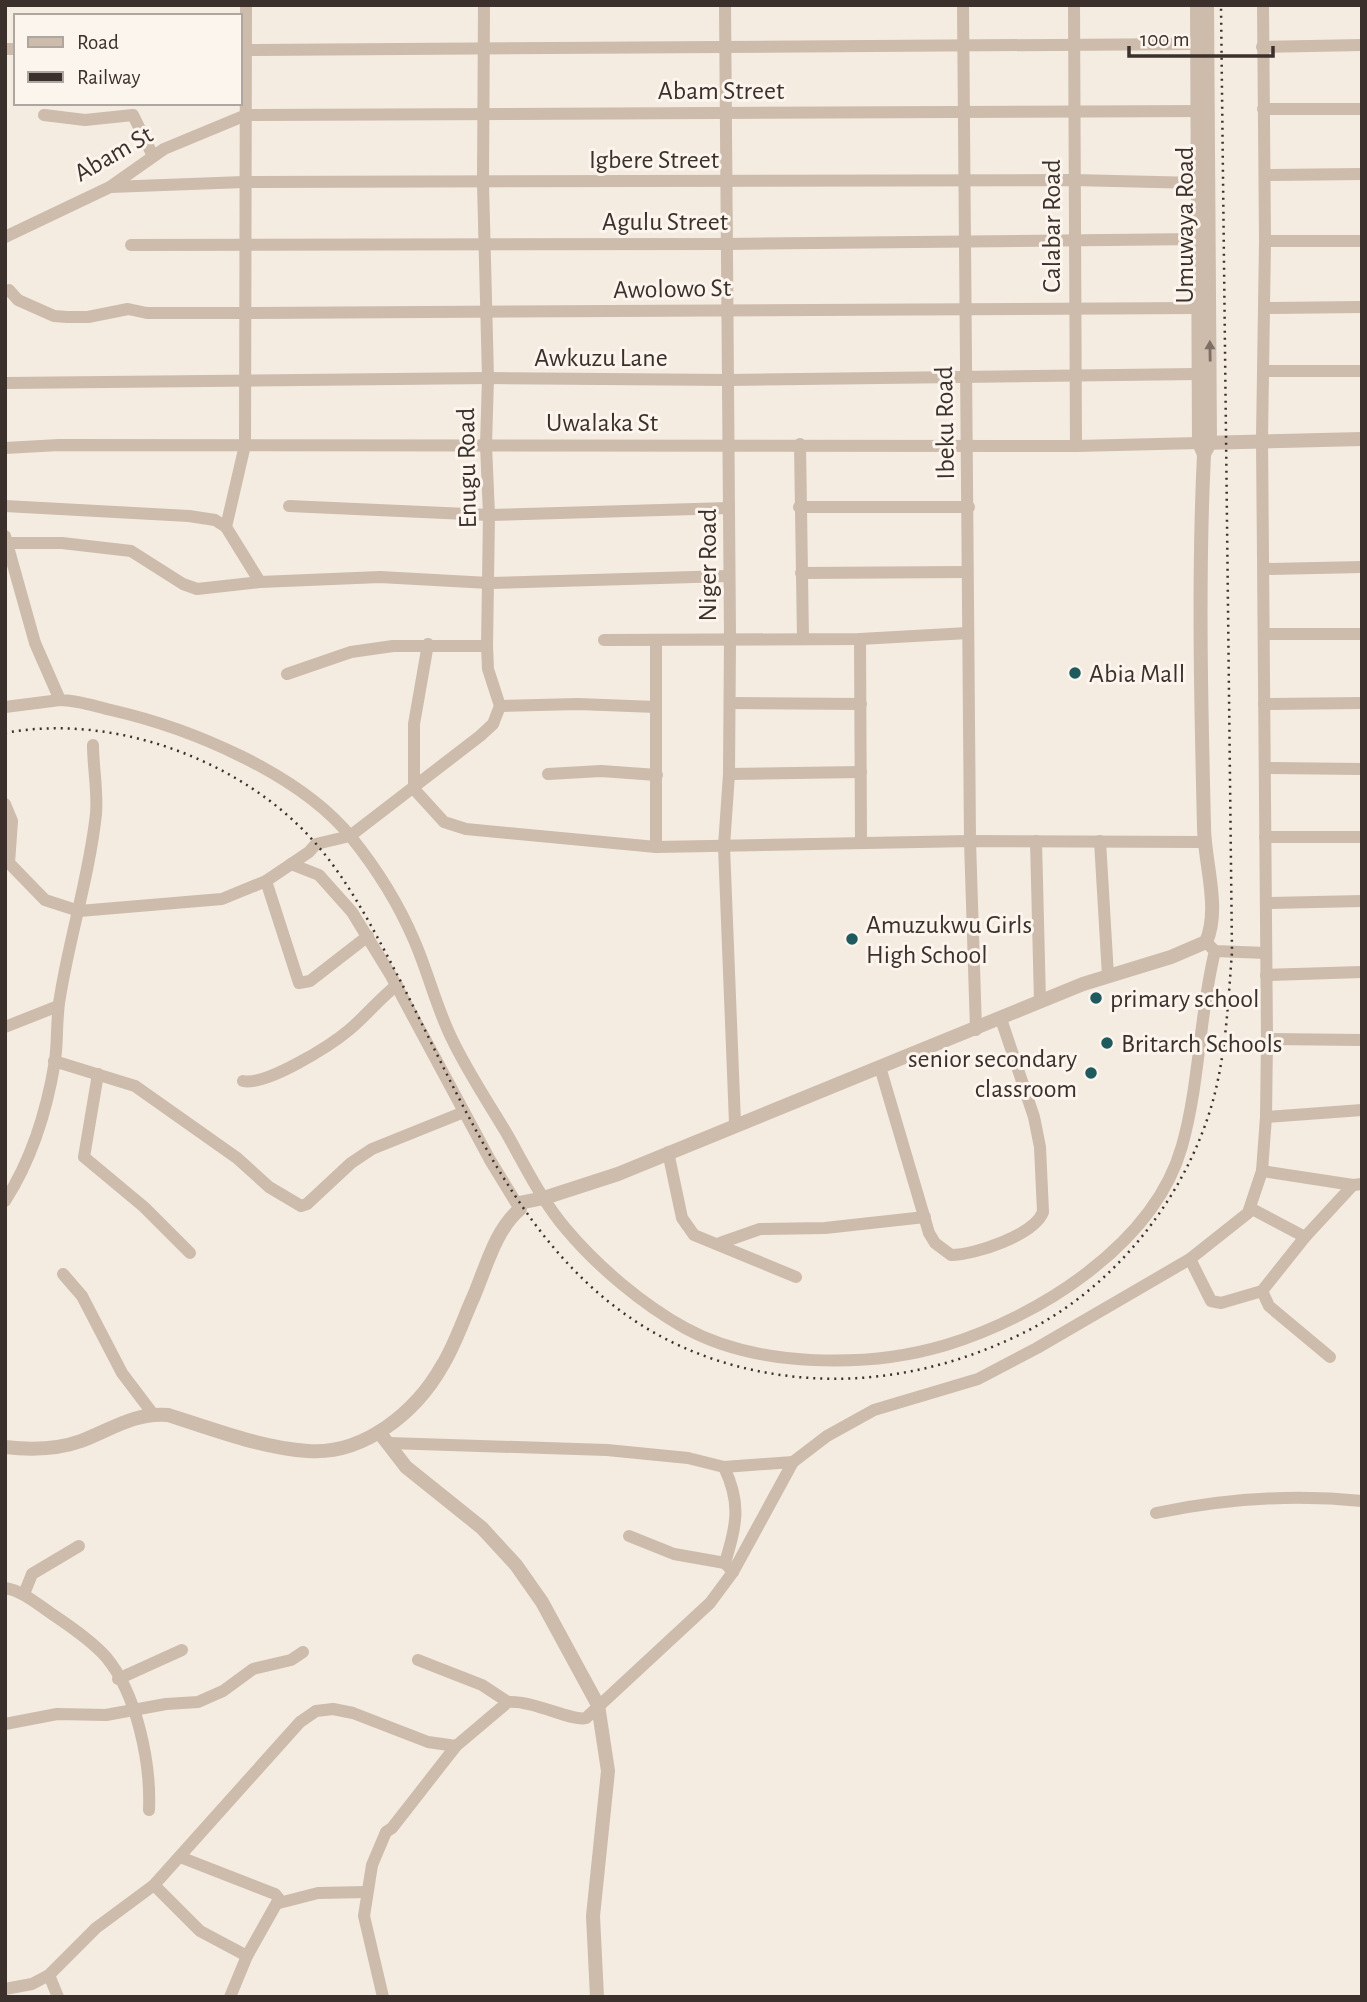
<svg xmlns="http://www.w3.org/2000/svg" width="1367" height="2002" viewBox="0 0 1367 2002" font-family="'Alegreya Sans',sans-serif">
  <style>
    .lines { fill: none; stroke-linecap: round; stroke-linejoin: round }
    .minor { stroke: #cdbbac; stroke-width: 12 }
    .tertiary { stroke: #cdbbac; stroke-width: 14 }
    .rail { stroke: #3b302b; stroke-width: 2.5; stroke-dasharray: 2 5; stroke-linecap: butt }
    .oneway { fill: #7d6f65 }
    .poi-dot { fill: #1f5a5e; stroke: #fbf5ee; stroke-width: 2.5 }
    .labels { text-anchor: middle; stroke-width: 6; stroke-linejoin: round; paint-order: stroke }
    .street-label { font-size: 26px; fill: #3b302b; stroke: #fbf5ee }
    .poi-label { font-size: 26px; fill: #3b302b; stroke: #fbf5ee; text-anchor: start }
  </style>
  <rect width="100%" height="100%" fill="#f4ebe1"/>
  <g class="lines">
    <g class="minor">
      <path d="M246,5l-1,440 -19,82 34,55"/>
      <path d="M484,5l-1,178 5,195 -2,67 3,70 -2,131 1,23 12,37 78,-2 78,3v-66"/>
      <path d="M725,5l5,633 -1,136 -5,72 11,277"/>
      <path d="M963,5l7,836 6,189"/>
      <path d="M1074,5l2,441"/>
      <path d="M1262,47l100,-2"/>
      <path d="M5,49h11"/>
      <path d="M240,50l957,-6"/>
      <path d="M1263,109h99"/>
      <path d="M44,115l41,5 48,-5 20,41"/>
      <path d="M1265,175l97,-1"/>
      <path d="M110,187l134,-5 829,-2 125,3"/>
      <path d="M5,237l105,-50 54,-38 82,-34 961,-4"/>
      <path d="M1265,241h97"/>
      <path d="M131,245l595,-1 472,-5"/>
      <path d="M9,290l9,10 36,16 13,1h21l40,-8 19,4h99l951,-5"/>
      <path d="M1265,308l97,-1"/>
      <path d="M1264,371h98"/>
      <path d="M5,383l483,-5 241,2 468,-6"/>
      <path d="M800,444l3,195"/>
      <path d="M5,448l54,-3 1017,1 123,-3"/>
      <path d="M5,506l184,10 26,4 11,7"/>
      <path d="M289,506l200,9 240,-7"/>
      <path d="M799,507h170"/>
      <path d="M5,536l30,107 25,57c17,0 34,6 51,10 79,18 188,63 240,127 25,31 48,68 63,103 14,32 22,66 37,97 16,34 37,65 56,97 18,32 35,67 59,95 32,38 76,75 119,99 73,40 184,40 261,17 92,-28 208,-100 236,-199 18,-64 17,-131 33,-195"/>
      <path d="M9,543h53l69,8 52,33 14,5 63,-7 120,-5 109,6 239,-7"/>
      <path d="M1264,569l98,-2"/>
      <path d="M801,573l166,-1"/>
      <path d="M1264,634h98"/>
      <path d="M860,639l1,203"/>
      <path d="M604,640l256,-1 108,-6"/>
      <path d="M428,644l-14,80v65l30,33 22,7 190,18 314,-6 234,1"/>
      <path d="M287,674l64,-22 42,-6h94"/>
      <path d="M730,703l131,1"/>
      <path d="M1264,704l98,-1"/>
      <path d="M5,707l55,-7"/>
      <path d="M1265,768l97,1"/>
      <path d="M548,774l53,-3 56,4"/>
      <path d="M729,774l132,-2"/>
      <path d="M5,804l7,17 -3,42 36,37 34,11 143,-12 44,-18 43,-29 7,-8 34,-8 130,-100 13,-12 7,-18"/>
      <path d="M1265,837h97"/>
      <path d="M1036,841l4,161"/>
      <path d="M1100,841l8,135"/>
      <path d="M656,847v-140"/>
      <path d="M291,864l28,11 33,37 38,62 100,186 30,49"/>
      <path d="M266,881l33,102 11,-2 58,-45"/>
      <path d="M1267,903l95,-2"/>
      <path d="M1209,945l6,6 51,2"/>
      <path d="M1266,975l96,-3"/>
      <path d="M5,1027l53,-21"/>
      <path d="M1267,1039l95,1"/>
      <path d="M54,1061l81,25 102,72 32,29 32,19 6,-2 44,-41 21,-14 92,-37"/>
      <path d="M880,1067l49,166 6,10 16,12c24,0 83,-20 92,-43l-3,-65 -6,-30 -33,-98"/>
      <path d="M98,1074l-14,83 60,50 46,46"/>
      <path d="M243,1081c23,5 87,-35 106,-51 17,-14 30,-31 48,-45"/>
      <path d="M1266,1117l96,-7"/>
      <path d="M668,1152l14,66 12,17 102,42"/>
      <path d="M1262,1171l91,14 9,-1"/>
      <path d="M5,1201c27,-42 42,-91 50,-140 3,-21 1,-43 5,-64 10,-62 29,-120 36,-183 2,-22 -3,-47 -3,-69"/>
      <path d="M1305,1237l48,-52"/>
      <path d="M720,1243l40,-14 65,-1 100,-11"/>
      <path d="M1190,1259l21,42 10,2 41,-12 43,-54 -53,-28"/>
      <path d="M63,1274l19,22 40,77 31,41"/>
      <path d="M1262,1291l7,15 61,51"/>
      <path d="M389,1443l218,7 81,8 36,9 69,-5"/>
      <path d="M724,1467c18,38 12,58 1,96l8,9"/>
      <path d="M1156,1513c67,-14 138,-19 206,-12"/>
      <path d="M629,1536l45,18 51,9"/>
      <path d="M5,1588c18,3 32,16 47,26 18,12 40,27 54,43 31,37 45,106 43,153"/>
      <path d="M24,1594l8,-20 47,-28"/>
      <path d="M418,1660l64,25 26,17"/>
      <path d="M118,1679l64,-29"/>
      <path d="M5,1724l52,-10 49,1 60,-11 32,-2 25,-11 30,-22 38,-9 12,-8"/>
      <path d="M180,1857l95,37 4,5 -32,57 -17,41"/>
      <path d="M154,1885l46,46 47,25"/>
      <path d="M279,1903l39,-10 49,-1"/>
      <path d="M49,1975l9,22"/>
      <path d="M5,1989l27,-5 17,-9 47,-47 58,-43 146,-163 16,-11 17,-2 20,4 75,29 28,4"/>
      <path d="M383,1997l-19,-81 8,-51 14,-33 6,-4 64,-82 52,-44c25,-2 65,20 78,16l124,-115 23,-31 60,-110 34,-26 47,-26 104,-31 59,-31 153,-89 58,-46 14,-42 4,-54 1,-78 -5,-600 3,-198 -2,-236"/>
    </g>
    <g class="tertiary">
      <path d="M1201,443l161,-4"/>
      <path d="M1204,454l6,-11 -3,-438"/>
      <path d="M379,1432l27,35 76,61 34,37 26,37 56,103 10,66 -15,145 4,81"/>
      <path d="M5,1447c26,3 51,3 76,-6 29,-11 54,-29 87,-26 45,14 93,33 140,36 56,4 108,-39 134,-85 13,-21 21,-46 31,-68 13,-30 22,-68 47,-89l-1,-6 25,-5 74,-24 465,-190 88,-27 35,-15c15,-34 -2,-80 -2,-116 -3,-124 -6,-248 0,-372l-5,-11 -2,-438"/>
    </g>
    <path class="rail" d="M5,733c101,-19 218,21 291,90 46,43 75,102 104,157 84,165 151,346 353,390 92,20 185,5 270,-37 90,-44 161,-133 189,-229 14,-49 16,-101 20,-152l-11,-947"/>
  </g>
  <defs><path id="oneway-solid" d="M-6-.8H1V-3.2L6.5 0L1 3.2V.8H-6Z" transform="scale(1.75)"/></defs>
  <use class="oneway" href="#oneway-solid" transform="translate(1210 351) rotate(-91)"/>
  <g class="poi-dot">
    <circle cx="1075" cy="673" r="7"/>
    <circle cx="852" cy="939" r="7"/>
    <circle cx="1096" cy="998" r="7"/>
    <circle cx="1107" cy="1043" r="7"/>
    <circle cx="1091" cy="1073" r="7"/>
  </g>
  <g class="labels">
    <g class="street-label">
      <text x="721" y="99">Abam Street</text>
      <text transform="translate(113 153) rotate(-30)" y="9">Abam St</text>
      <text x="654" y="168">Igbere Street</text>
      <text x="665" y="230">Agulu Street</text>
      <text transform="translate(1184 225) rotate(-90)" y="9">Umuwaya Road</text>
      <text transform="translate(1051 226) rotate(-90)" y="9">Calabar Road</text>
      <text transform="translate(672 288) rotate(-1)" y="9">Awolowo St</text>
      <text x="601" y="366">Awkuzu Lane</text>
      <text x="602" y="431">Uwalaka St</text>
      <text transform="translate(944 423) rotate(-91)" y="9">Ibeku Road</text>
      <text transform="translate(466 468) rotate(-91)" y="9">Enugu Road</text>
      <text transform="translate(707 565) rotate(-90)" y="9">Niger Road</text>
    </g>
    <g class="poi-label">
      <text x="1089" y="682">Abia Mall</text>
      <text x="866" y="933">Amuzukwu Girls<tspan x="866" dy="30">High School</tspan></text>
      <text x="1110" y="1007">primary school</text>
      <text x="1121" y="1052">Britarch Schools</text>
      <text x="1077" y="1067" text-anchor="end">senior secondary<tspan x="1077" dy="30">classroom</tspan></text>
    </g>
  </g>
  <rect width="1367" height="2002" fill="none" stroke="#3b302b" stroke-width="14"/>
  <rect x="14" y="14" width="228" height="91" fill="#fbf5ee" stroke="#aea6a0" stroke-width="2"/>
  <rect x="28" y="37" width="35" height="10" fill="#cdbbac" stroke="#aea6a0" stroke-width="2"/>
  <text x="77" y="49" font-size="21" fill="#3b302b">Road</text>
  <rect x="28" y="72" width="35" height="10" fill="#3b302b" stroke="#aea6a0" stroke-width="2"/>
  <text x="77" y="84" font-size="21" fill="#3b302b">Railway</text>
  <path d="M1129 46v10h144v-10" fill="none" stroke="#3b302b" stroke-width="3.5"/>
  <text x="1140" y="46" font-size="21" fill="#3b302b" stroke="#fbf5ee" stroke-width="5" paint-order="stroke">100 m</text>
</svg>
